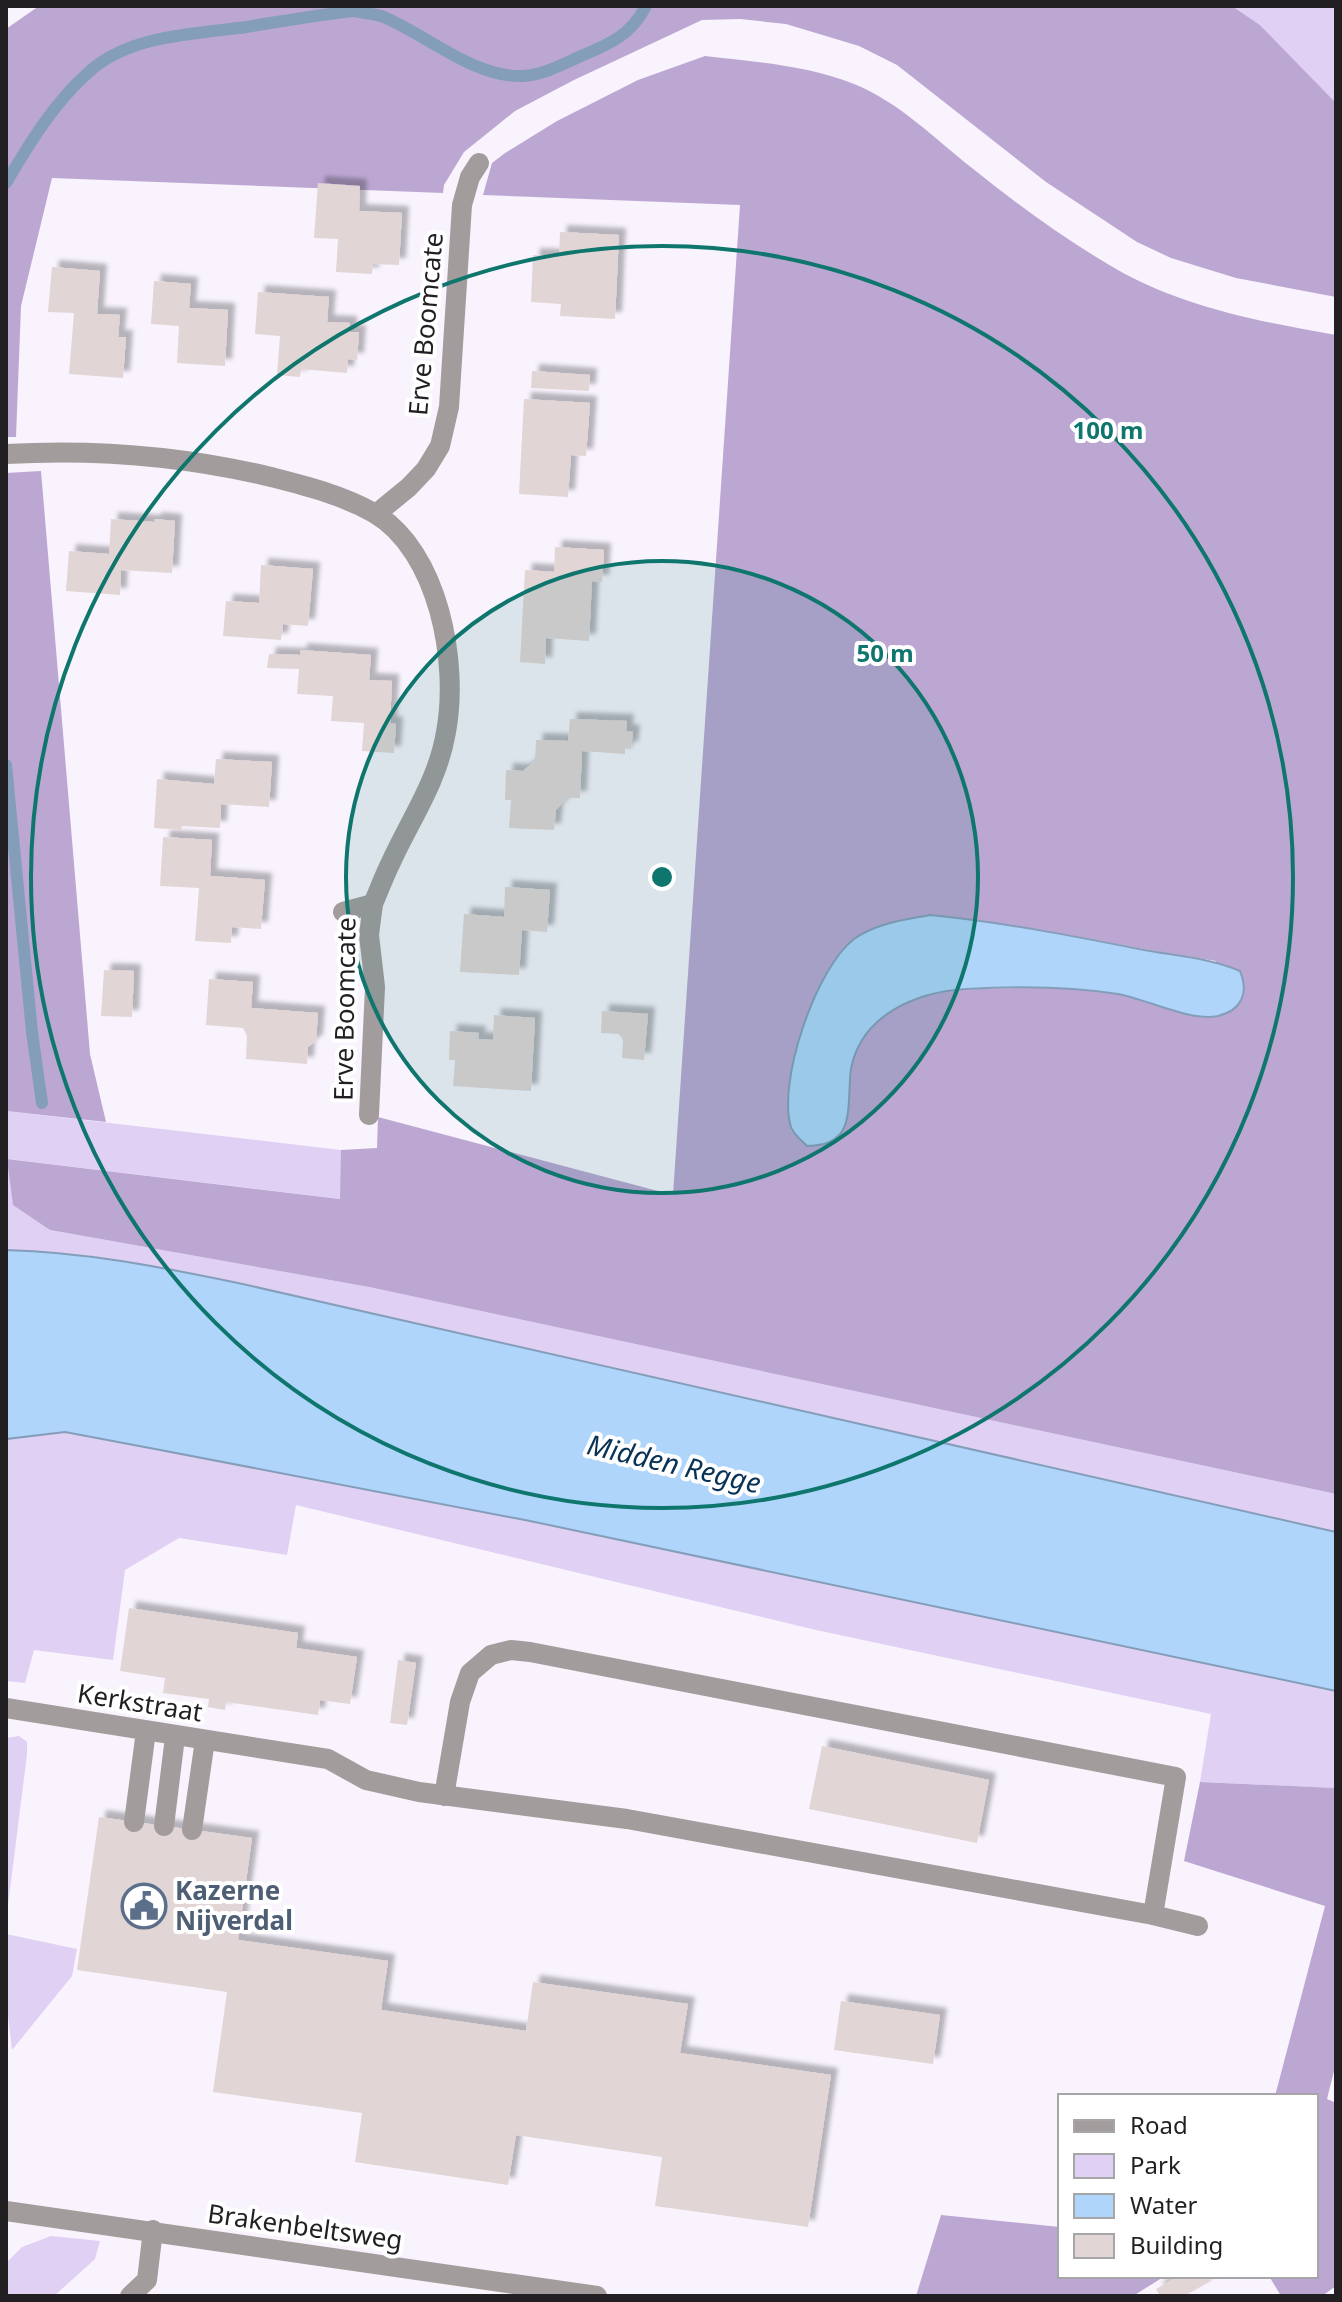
<svg xmlns="http://www.w3.org/2000/svg" width="1342" height="2302" viewBox="0 0 1342 2302" font-family="'Noto Sans',sans-serif">
  <style>
    .green { fill: #e0d0f4 }
    .forest { fill: #bca7d3; fill-rule: evenodd }
    .water { fill: #afd5fb; stroke: #849eba; stroke-width: 2 }
    .lines { fill: none; stroke-linecap: round; stroke-linejoin: round }
    .stream { stroke: #849eba; stroke-width: 12 }
    .building { fill: #e2d5d5; filter: url(#shadow) }
    .service { stroke: #a29d9c; stroke-width: 20 }
    .minor { stroke: #a29d9c; stroke-width: 20 }
    .ring { fill: none; stroke: #0f766e; stroke-width: 4 }
    .labels { text-anchor: middle; stroke-width: 8; stroke-linejoin: round; paint-order: stroke }
    .street-label { font-size: 26px; fill: #211f22; stroke: #fff }
    .service-label { font-size: 26px; font-weight: bold; fill: #4e5e75; stroke: #fff; text-anchor: start }
    .water-label { font-size: 28px; font-style: italic; fill: #083356; stroke: #fff }
    .centre { fill: #0f766e; stroke: #fff; stroke-width: 4 }
    .ring-label { font-size: 24px; text-anchor: middle; font-weight: bold; fill: #0f766e; stroke: #fff; stroke-width: 8; stroke-linejoin: round; paint-order: stroke }
  </style>
  <defs>
    <filter id="shadow"><feDropShadow dx="7" dy="-7" stdDeviation="2" flood-color="#0004"/></filter>
  </defs>
  <rect width="100%" height="100%" fill="#f8f3fd"/>
  <g class="green">
    <path d="M1232,6h104v97l-76,-78z"/>
    <path d="M6,1111l335,39v49l-333,-40 42,71 319,57 967,207v38l-1098,-249c-77,-16 -153,-31 -232,-33z"/>
    <path d="M65,1432l465,89 806,170v97l-136,-6 11,-68 -395,-84 -520,-125 -9,50 -108,-17 -54,32 -12,90 -79,-10 -9,33 -19,-2v-242z"/>
    <path d="M19,1736l8,6v12l-21,167v-183z"/>
    <path d="M6,1934l71,15 -5,27 -60,74 -6,-52z"/>
    <path d="M51,2236l49,5 -5,18 -41,37h-48v-33l16,-16z"/>
  </g>
  <g class="forest">
    <path d="M39,6h1193l28,19 76,78v194l-100,-19 -65,-20 -34,-16 -91,-60 -149,-117 -38,-19 -73,-22 -46,-5 -38,1 -128,60 -59,31 -51,41 -20,33 -1,8 -391,-15 -31,128 -5,131h-10v-408z"/>
    <path d="M705,56c51,6 101,9 149,28 45,18 81,55 118,84 42,34 87,67 134,95 70,43 150,58 230,72v1159l-967,-207 -319,-57 -37,-25 -6,-46 333,40 1,-49 36,-2 1,-31 295,78 67,-990 -257,-10 9,-32 13,-10 52,-32 81,-41zM930,915c96,9 190,32 286,46l-29,52c-21,-6 -43,-13 -65,-18 -33,-8 -69,-8 -103,-7 -57,1 -120,-1 -156,51 -13,18 -13,43 -14,65l-57,28c-1,-8 -4,-17 -4,-25 0,-45 28,-140 66,-168 22,-16 50,-19 76,-24z"/>
    <path d="M41,471l49,583 16,68 -100,-11v-638z"/>
    <path d="M1200,1782l136,6v275l-9,36 9,4v183l-14,10h-41l-12,-20h47v-180h-41l50,-190 -141,-45z"/>
    <path d="M941,2215l119,12v49h105l-32,20h-217z"/>
  </g>
  <g class="water">
    <path d="M930,915c72,7 143,21 214,35 33,6 65,8 96,21 9,22 2,39 -22,45 -27,6 -72,-17 -100,-22 -50,-8 -102,-8 -152,-5 -50,3 -105,26 -115,80 -3,18 1,52 -11,65 -10,11 -20,11 -33,12 -6,-6 -13,-11 -16,-19 -14,-45 25,-159 63,-188 22,-16 50,-19 76,-24z"/>
    <path d="M6,1250c79,2 155,17 232,33l1098,249v159l-806,-170 -375,-72 -90,-17 -59,7z"/>
  </g>
  <g class="lines">
    <g class="stream">
      <path d="M6,183c23,-39 49,-82 84,-112 40,-36 105,-37 156,-44 36,-6 72,-12 108,-16 10,2 21,3 30,6 44,19 91,61 139,59 20,-1 40,-12 58,-20 29,-12 50,-21 65,-50"/>
      <path d="M6,765l26,267 10,71"/>
    </g>
  </g>
  <g class="building">
    <path d="M318,183l42,3 -1,25 43,2 -3,52 -26,-1 -1,10 -36,-2 2,-33 -24,-1z"/>
    <path d="M560,232l59,3 -4,84 -55,-3 1,-12 -30,-2 2,-47 26,1z"/>
    <path d="M52,267l48,4 -3,43 23,1 -2,22h8l-3,41 -54,-4 5,-61 -26,-1z"/>
    <path d="M154,281l37,3 -2,24 39,2 -3,56 -48,-3 2,-37 -28,-2z"/>
    <path d="M258,292l71,5 -2,25 23,1v9h9l-2,28 -9,-1 -1,14 -46,-4 -1,8 -23,-2 3,-39 -25,-2z"/>
    <path d="M532,371l58,4 -1,16 -58,-3z"/>
    <path d="M524,399l66,4 -4,53 -15,-1 -3,42 -49,-3z"/>
    <path d="M111,519l43,3 1,-3 20,2 -3,52 -51,-3 -1,25 -54,-4 3,-40 40,3z"/>
    <path d="M555,547l49,3 -2,32 -10,-1 -3,60 -43,-3 -1,26 -25,-2 5,-92 29,2z"/>
    <path d="M261,565l52,4 -5,57 -25,-2 -2,16 -58,-4 3,-35 33,2z"/>
    <path d="M300,650l71,5 -2,25 23,1 -2,42 6,1 -2,29 -32,-2 2,-28 -33,-2 2,-25 -36,-2 2,-25 -32,-1 2,-14 31,1z"/>
    <path d="M570,719l57,2 -1,10 7,1 -2,17 -6,-1v6l-43,-3 -2,47h-12l-12,12 -2,20 -45,-2 2,-28h-6l1,-30 17,1 12,-10 1,-21 32,1z"/>
    <path d="M216,759l56,3 -3,45 -48,-3 -1,24 -38,-2 -1,4 -27,-2 3,-49 57,5z"/>
    <path d="M163,837l49,3 -2,36 55,4 -4,49 -29,-2 -1,16 -36,-2 4,-53 -39,-2z"/>
    <path d="M505,887l45,3 -3,42 -25,-2 -3,45 -59,-3 4,-58 40,3z"/>
    <path d="M104,970l30,1 -2,46 -31,-1z"/>
    <path d="M209,979l44,3 -2,26 67,5 -2,28 -8,6 -1,17 -61,-5 1,-23 -4,-8 -37,-3z"/>
    <path d="M602,1011l46,3 -4,46 -22,-2 1,-18 -4,-6 -18,-1z"/>
    <path d="M494,1015l41,3 -4,73 -78,-5 2,-26h-6l1,-29 29,2 -1,6 15,1z"/>
    <path d="M129,1608l169,25 -2,15 61,9 -7,47 -30,-4 -2,15 -92,-13 -1,8 -17,-3 1,-8 -46,-6 2,-15 -45,-7z"/>
    <path d="M398,1660l18,3 -9,62 -17,-2z"/>
    <path d="M822,1746l167,34 -12,63 -168,-34z"/>
    <path d="M99,1817l153,21 -14,102 150,21 -7,49 145,21 7,-49 155,22 -8,49 151,22 -23,152 -153,-21 7,-49 -146,-22 -8,50 -153,-23 7,-49 -149,-21 14,-100 -150,-22z"/>
    <path d="M841,2001l99,14 -7,49 -99,-14z"/>
    <path d="M1178,2276h30l3,5 -27,15h-24l-4,-7z"/>
  </g>
  <g class="lines">
    <g class="service">
      <path d="M6,1708l322,51 38,21 53,12 208,27 526,96 45,11"/>
      <path d="M444,1796l16,-94 10,-29 21,-18 20,-5 19,2 646,125 -23,138"/>
      <path d="M134,1822l12,-91"/>
      <path d="M164,1826l11,-89"/>
      <path d="M192,1830l13,-90"/>
      <path d="M130,2296l17,-16 6,-50"/>
    </g>
    <g class="minor">
      <path d="M6,454c89,-5 178,2 265,23 35,9 71,18 103,36 65,38 85,150 72,219 -8,48 -34,85 -54,128 -7,14 -13,30 -19,44l-30,8"/>
      <path d="M376,514l33,-27 17,-18 14,-23 9,-39 13,-202 8,-28 9,-14"/>
      <path d="M369,1115l6,-128 -6,-52 4,-31"/>
      <path d="M6,2211l591,85"/>
    </g>
  </g>
  <circle cx="662" cy="877" r="316" fill="#0f766e" fill-opacity=".12"/>
  <g class="ring">
    <circle cx="662" cy="877" r="316"/>
    <circle cx="662" cy="877" r="631"/>
  </g>
  <defs>
    <g id="civic-ring" transform="scale(2.3)"><circle r="9.5" fill="#fff" stroke="#5c6f8a" stroke-width="1.5"/><path d="M-.6-6.5H3V-4.5H.6V-3L4-1V1h2V6H-6V1h2V-1L-.6-3ZM-1.2 2.5V6h2.4V2.5Z" fill="#5c6f8a"/></g>
  </defs>
  <g fill-rule="evenodd">
    <use href="#civic-ring" x="144" y="1906"/>
  </g>
  <g class="labels">
    <g class="street-label">
      <text transform="translate(426 324) rotate(-85)" y="9">Erve Boomcate</text>
      <text transform="translate(345 1009) rotate(-89)" y="9">Erve Boomcate</text>
      <text transform="translate(140 1703) rotate(9)" y="9">Kerkstraat</text>
      <text transform="translate(305 2227) rotate(8)" y="9">Brakenbeltsweg</text>
    </g>
    <g class="service-label">
      <text x="175" y="1900">Kazerne<tspan x="175" dy="30">Nijverdal</tspan></text>
    </g>
    <g class="water-label">
      <text transform="translate(674 1464) rotate(13)" y="10">Midden Regge</text>
    </g>
  </g>
  <circle cx="662" cy="877" r="12" class="centre"/>
  <g class="ring-label">
    <text x="1108" y="439">100 m</text>
    <text x="885" y="662">50 m</text>
  </g>
  <rect width="1342" height="2302" fill="none" stroke="#211f22" stroke-width="16"/>
  <rect x="1058" y="2094" width="260" height="184" fill="#ffffff" stroke="#a6a5a7" stroke-width="2"/>
  <rect x="1074" y="2120" width="40" height="12" fill="#a29d9c" stroke="#a6a5a7" stroke-width="2"/>
  <text x="1130" y="2134" font-size="24" fill="#211f22">Road</text>
  <rect x="1074" y="2154" width="40" height="24" fill="#e0d0f4" stroke="#a6a5a7" stroke-width="2"/>
  <text x="1130" y="2174" font-size="24" fill="#211f22">Park</text>
  <rect x="1074" y="2194" width="40" height="24" fill="#afd5fb" stroke="#a6a5a7" stroke-width="2"/>
  <text x="1130" y="2214" font-size="24" fill="#211f22">Water</text>
  <rect x="1074" y="2234" width="40" height="24" fill="#e2d5d5" stroke="#a6a5a7" stroke-width="2"/>
  <text x="1130" y="2254" font-size="24" fill="#211f22">Building</text>
</svg>
